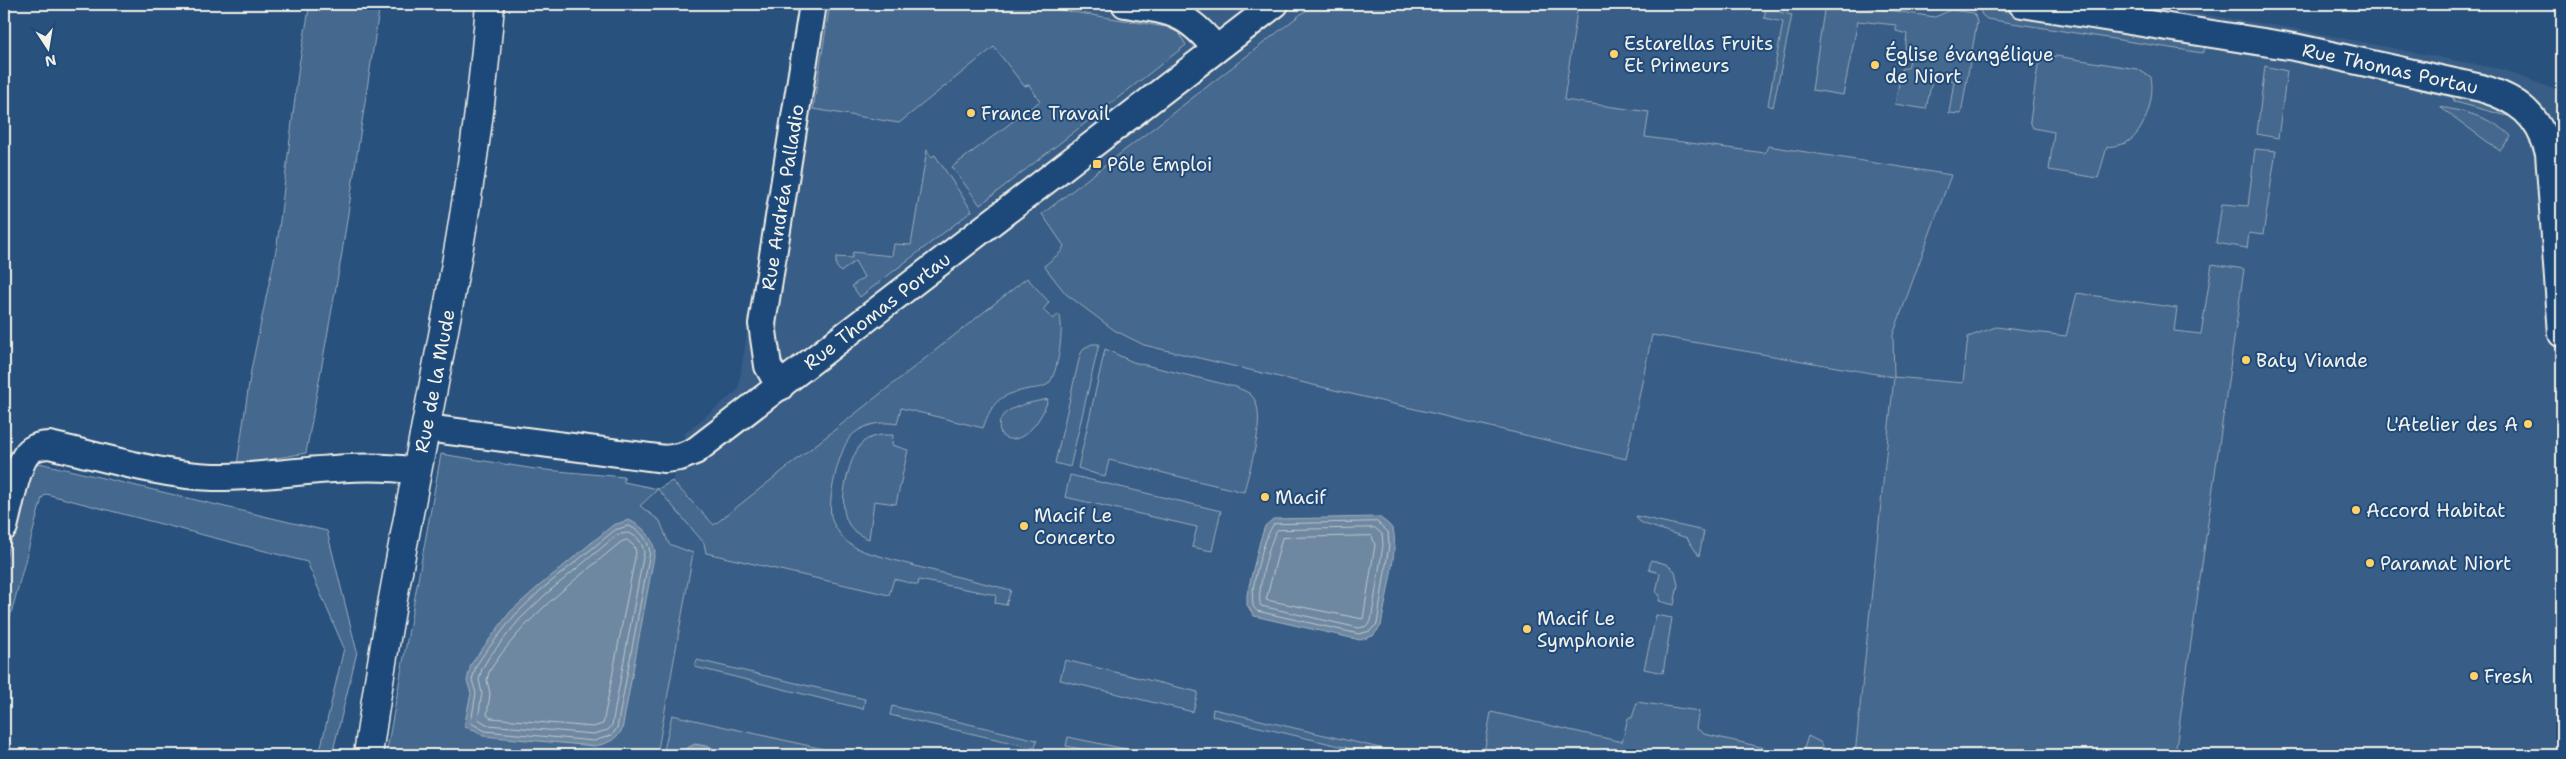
<svg xmlns="http://www.w3.org/2000/svg" width="2566" height="759" viewBox="0 0 2566 759" font-family="'Shantell Sans',sans-serif">
  <style>
    .built { fill: #375d86 }
    .green { fill: #45688e; stroke: #9cacbb }
    .water { fill: #6e88a2; stroke: #a4b2be }
    .lines { fill: none; stroke-linecap: round; stroke-linejoin: round }
    .shore { stroke: #bec7cc; stroke-width: 1 }
    .street-casing { stroke: #f4f1e8; stroke-width: 30 }
    .secondary-casing { stroke: #f4f1e8; stroke-width: 31 }
    .street { stroke: #1f4a7a; stroke-width: 26 }
    .secondary { stroke: #1f4a7a; stroke-width: 28 }
    .poi-dot { fill: #ffd166; stroke: #1f4a7a; stroke-width: 2 }
    .labels { text-anchor: middle; stroke-width: 4; stroke-linejoin: round; paint-order: stroke }
    .poi-label { font-size: 19px; fill: #f4f1e8; stroke: #1f4a7a; text-anchor: start }
    .street-label { font-size: 19px; fill: #f4f1e8; stroke: #1f4a7a }
  </style>
  <rect width="100%" height="100%" fill="#28517e"/>
  <filter id="ink" filterUnits="userSpaceOnUse"><feTurbulence type="fractalNoise" baseFrequency=".02" numOctaves="2"/><feDisplacementMap in="SourceGraphic" scale="10" xChannelSelector="R" yChannelSelector="G"/><feConvolveMatrix kernelMatrix="1 2 1 2 8 2 1 2 1" color-interpolation-filters="sRGB"/></filter>
  <g filter="url(#ink)">
    <path class="built" d="M799,4h515l-20,16 358,315 242,41 -1,-41 58,-160 -184,-29 -1,7 -205,-27 17,-122h557l151,23 218,43 58,22v663h-387l48,-350 -329,-28 -39,378h-1198l36,-201 -24,-10 -9,-23 -20,-15 18,-17 14,-8 13,-48 53,-43z"/>
    <g class="green">
      <path d="M310,4h70l-39,255 -35,194 -69,12 14,-95 26,-125 22,-180z"/>
      <path d="M830,4h194l142,23 13,6 7,12 -206,160 -28,-38 88,-66 -11,-16 -5,1 -30,-39 -95,76 -86,-14z"/>
      <path d="M1314,4h264l-14,96 85,12 -4,25 120,16 3,-7 183,29 -58,160 1,42 69,6 5,-46 28,-10 70,9 11,-43 100,15 -3,23 27,3 11,-70 32,5 -69,486h-320l39,-378 -242,-42 -26,124 -482,-114 -30,-15 -48,-36 -22,-28 17,-14 3,-6 -22,-32z"/>
      <path d="M1767,4h13l-1,8 13,3 -19,92 -5,-2 15,-83 -19,-4z"/>
      <path d="M1825,4h20l90,13 16,-7 23,3 3,9 -16,92 -12,-1 5,-32 -21,-5 -7,33 -31,-5 7,-36h6l2,-9 -6,-2 3,-23 -11,-3v-6l-38,-4 -15,74 -31,-5z"/>
      <path d="M1883,4h61l-12,6z"/>
      <path d="M1979,7l225,37 1,5 -3,4 -215,-34 -5,-4z"/>
      <path d="M2056,56l81,13 14,8c4,18 -5,53 -22,64 -6,4 -15,5 -22,6l-9,31 -49,-8 5,-38 -21,-4 -3,-7 8,-55 5,-6z"/>
      <path d="M2265,66l22,5 -9,67 -21,-4z"/>
      <path d="M2415,83c36,8 70,13 100,35l-60,-16 -3,-5 -48,-11z"/>
      <path d="M2440,107c24,4 53,11 71,29l-11,15z"/>
      <path d="M2255,149l21,2 -13,84 -14,-2 -2,15 -31,-5 6,-39 26,2z"/>
      <path d="M927,150l4,7 4,-2 37,56 -112,86 -8,-11 12,-9 -9,-16 -14,11 -5,-6v-9l16,1 1,-6 39,4 2,-12 17,1z"/>
      <path d="M1027,278l22,24 -6,8 10,9 6,-5c6,11 -1,62 -11,70 -5,4 -13,4 -19,5 -29,6 -36,11 -46,39l-82,-20 -4,16c-16,-3 -33,0 -46,12 -12,13 -25,67 -19,84 3,8 11,19 18,24 12,9 29,11 43,16 39,11 79,20 118,30l-5,15 -11,-2 1,-8 -77,-15 -1,5 -24,-6 -5,16 -183,-42 -2,-10 -46,-54 -18,17 20,15 9,23 24,9 -36,202h-271l55,-301 94,15 89,8v5l34,7 14,-8 42,44z"/>
      <path d="M1092,344h7l-29,123 -15,-4 25,-108 4,-7z"/>
      <path d="M1105,349l28,13 103,25c4,2 10,4 14,7 20,17 -1,75 -6,98l-135,-32 -4,17 -27,-9z"/>
      <path d="M1048,399c-4,17 -26,51 -46,37 -14,-28 28,-33 46,-37z"/>
      <path d="M881,435h12l-1,10 16,5 -12,54 -22,-3 -5,38c-28,-9 -28,-34 -23,-58 3,-13 7,-28 17,-39 5,-4 12,-6 18,-7z"/>
      <path d="M35,462l292,69 30,121 -25,103h-13l25,-107 -37,-86 -261,-68 -4,4 -38,142v-76z"/>
      <path d="M1070,475l151,36 -9,40 -20,-4 5,-20 -132,-30z"/>
      <path d="M1636,516l68,15 -5,25 -12,-18 -43,-14 -5,-3z"/>
      <path d="M1651,560l15,4 9,7 3,14 -4,20 -15,-4 1,-6 -4,-2 4,-20 -11,-3z"/>
      <path d="M1656,615l16,3 -9,55 -19,-4z"/>
      <path d="M697,660l168,39 -2,10 -168,-42z"/>
      <path d="M1065,660l133,32 -5,20 -133,-32z"/>
      <path d="M1637,702l62,9 -3,17 8,6 92,21h-61l-12,-2 -11,2h-218l-10,-2 7,-41 131,30 6,-24h4z"/>
      <path d="M892,706l145,34 -2,8 -145,-33z"/>
      <path d="M1213,709l197,46h-32l-166,-39z"/>
      <path d="M672,715l178,40h-129l-10,-8 -30,4 -1,4h-17z"/>
      <path d="M1808,736l12,6 8,13h-26z"/>
      <path d="M1068,737l86,18h-45l-43,-9z"/>
    </g>
    <g class="water">
      <path d="M1379,517c5,4 11,7 14,13 6,16 -9,77 -12,96l-8,10 -13,4 -106,-24 -7,-11v-11l13,-53 5,-15 8,-7z"/>
      <path d="M629,520c16,8 22,15 26,31l-33,179c-8,11 -15,14 -28,16l-111,-10 -8,-6 -11,-3 7,-34 -4,-12 4,-17 39,-52 29,-26 74,-61z"/>
      <path d="M695,744l16,3 10,8h-41l1,-4z"/>
    </g>
    <g class="lines">
      <g class="shore">
        <path d="M1377,522l11,10 1,13 -12,79 -7,7 -11,3 -102,-23c-2,-2 -4,-4 -4,-7 -4,-12 12,-71 21,-80z"/>
        <path d="M629,526c13,6 18,12 21,26l-33,176 -5,7 -18,6 -109,-10 -14,-8 5,-30 -4,-13 4,-14 8,-12 31,-39 27,-26 73,-59z"/>
        <path d="M1375,528l7,6 1,11 -12,76 -4,5 -8,2 -98,-22c-6,-10 9,-67 16,-76z"/>
        <path d="M628,533c10,3 14,9 16,19l-32,173 -4,5 -15,4 -105,-9 -10,-6 4,-26 -3,-13 3,-11 7,-12 31,-38 26,-25 71,-59z"/>
        <path d="M1372,536l3,9 -12,74 -97,-19 16,-62z"/>
        <path d="M627,540l7,6 2,6 -33,172 -10,3 -102,-9 -4,-3 3,-21 -3,-14 2,-8c33,-53 84,-90 132,-130z"/>
      </g>
      <g class="street-casing">
        <g id="street">
          <path d="M1125,4c45,7 61,7 91,45"/>
          <path id="s1" d="M2022,4l272,43 187,41c37,11 58,27 68,65l13,181"/>
          <path id="s2" d="M780,387l-12,-21 -6,-42 51,-320"/>
          <path id="s3" d="M426,428l239,31 15,-2 15,-6 580,-447"/>
          <path d="M4,527c5,-17 13,-68 27,-77 6,-4 12,-5 18,-5 50,11 115,31 164,32 68,1 136,-17 204,-6"/>
        </g>
      </g>
      <g class="secondary-casing">
        <g id="secondary">
          <path id="s4" d="M368,755c34,-251 103,-498 122,-751"/>
        </g>
      </g>
      <use href="#street" class="street"/>
      <use href="#secondary" class="secondary"/>
    </g>
  </g>
  <g class="poi-dot">
    <circle cx="1614" cy="54" r="5"/>
    <circle cx="1875" cy="65" r="5"/>
    <circle cx="971" cy="113" r="5"/>
    <rect x="1092" y="159" width="10" height="10" rx="2.5"/>
    <circle cx="2246" cy="360" r="5"/>
    <circle cx="2528" cy="424" r="5"/>
    <circle cx="1265" cy="497" r="5"/>
    <circle cx="2356" cy="510" r="5"/>
    <circle cx="1024" cy="526" r="5"/>
    <circle cx="2370" cy="563" r="5"/>
    <circle cx="1527" cy="629" r="5"/>
    <circle cx="2474" cy="676" r="5"/>
  </g>
  <g class="labels">
    <g class="poi-label">
      <text x="1624" y="50">Estarellas Fruits<tspan x="1624" dy="22">Et Primeurs</tspan></text>
      <text x="1885" y="61">Église évangélique<tspan x="1885" dy="22">de Niort</tspan></text>
      <text x="981" y="120">France Travail</text>
      <text x="1107" y="171">Pôle Emploi</text>
      <text x="2256" y="367">Baty Viande</text>
      <text x="2518" y="431" text-anchor="end">L'Atelier des A</text>
      <text x="1275" y="504">Macif</text>
      <text x="2366" y="517">Accord Habitat</text>
      <text x="1034" y="522">Macif Le<tspan x="1034" dy="22">Concerto</tspan></text>
      <text x="2380" y="570">Paramat Niort</text>
      <text x="1537" y="625">Macif Le<tspan x="1537" dy="22">Symphonie</tspan></text>
      <text x="2484" y="683">Fresh</text>
    </g>
    <g class="street-label">
      <text dy="7" stroke="none"><textPath href="#s1" startOffset="374">Rue Thomas Portau</textPath></text>
      <text dy="7" stroke="none"><textPath href="#s2" startOffset="195">Rue Andréa Palladio</textPath></text>
      <text dy="7" stroke="none"><textPath href="#s3" startOffset="502">Rue Thomas Portau</textPath></text>
      <text dy="7" stroke="none"><textPath href="#s4" startOffset="380">Rue de la Mude</textPath></text>
    </g>
  </g>
  <rect width="2566" height="759" fill="none" stroke="#1f4a7a" stroke-width="20"/>
  <rect x="10" y="10" width="2546" height="739" fill="none" stroke="#f4f1e8" stroke-width="2" filter="url(#ink)"/>
  <g transform="translate(48 48) rotate(168)" stroke="#1f4a7a" stroke-width="4" paint-order="stroke">
  <path d="M0-4L9 19L0 12L-9 19Z" fill="#f4f1e8"/>
  <text y="-8" font-size="14" font-weight="bold" text-anchor="middle" fill="#f4f1e8">N</text>
  </g>
</svg>
